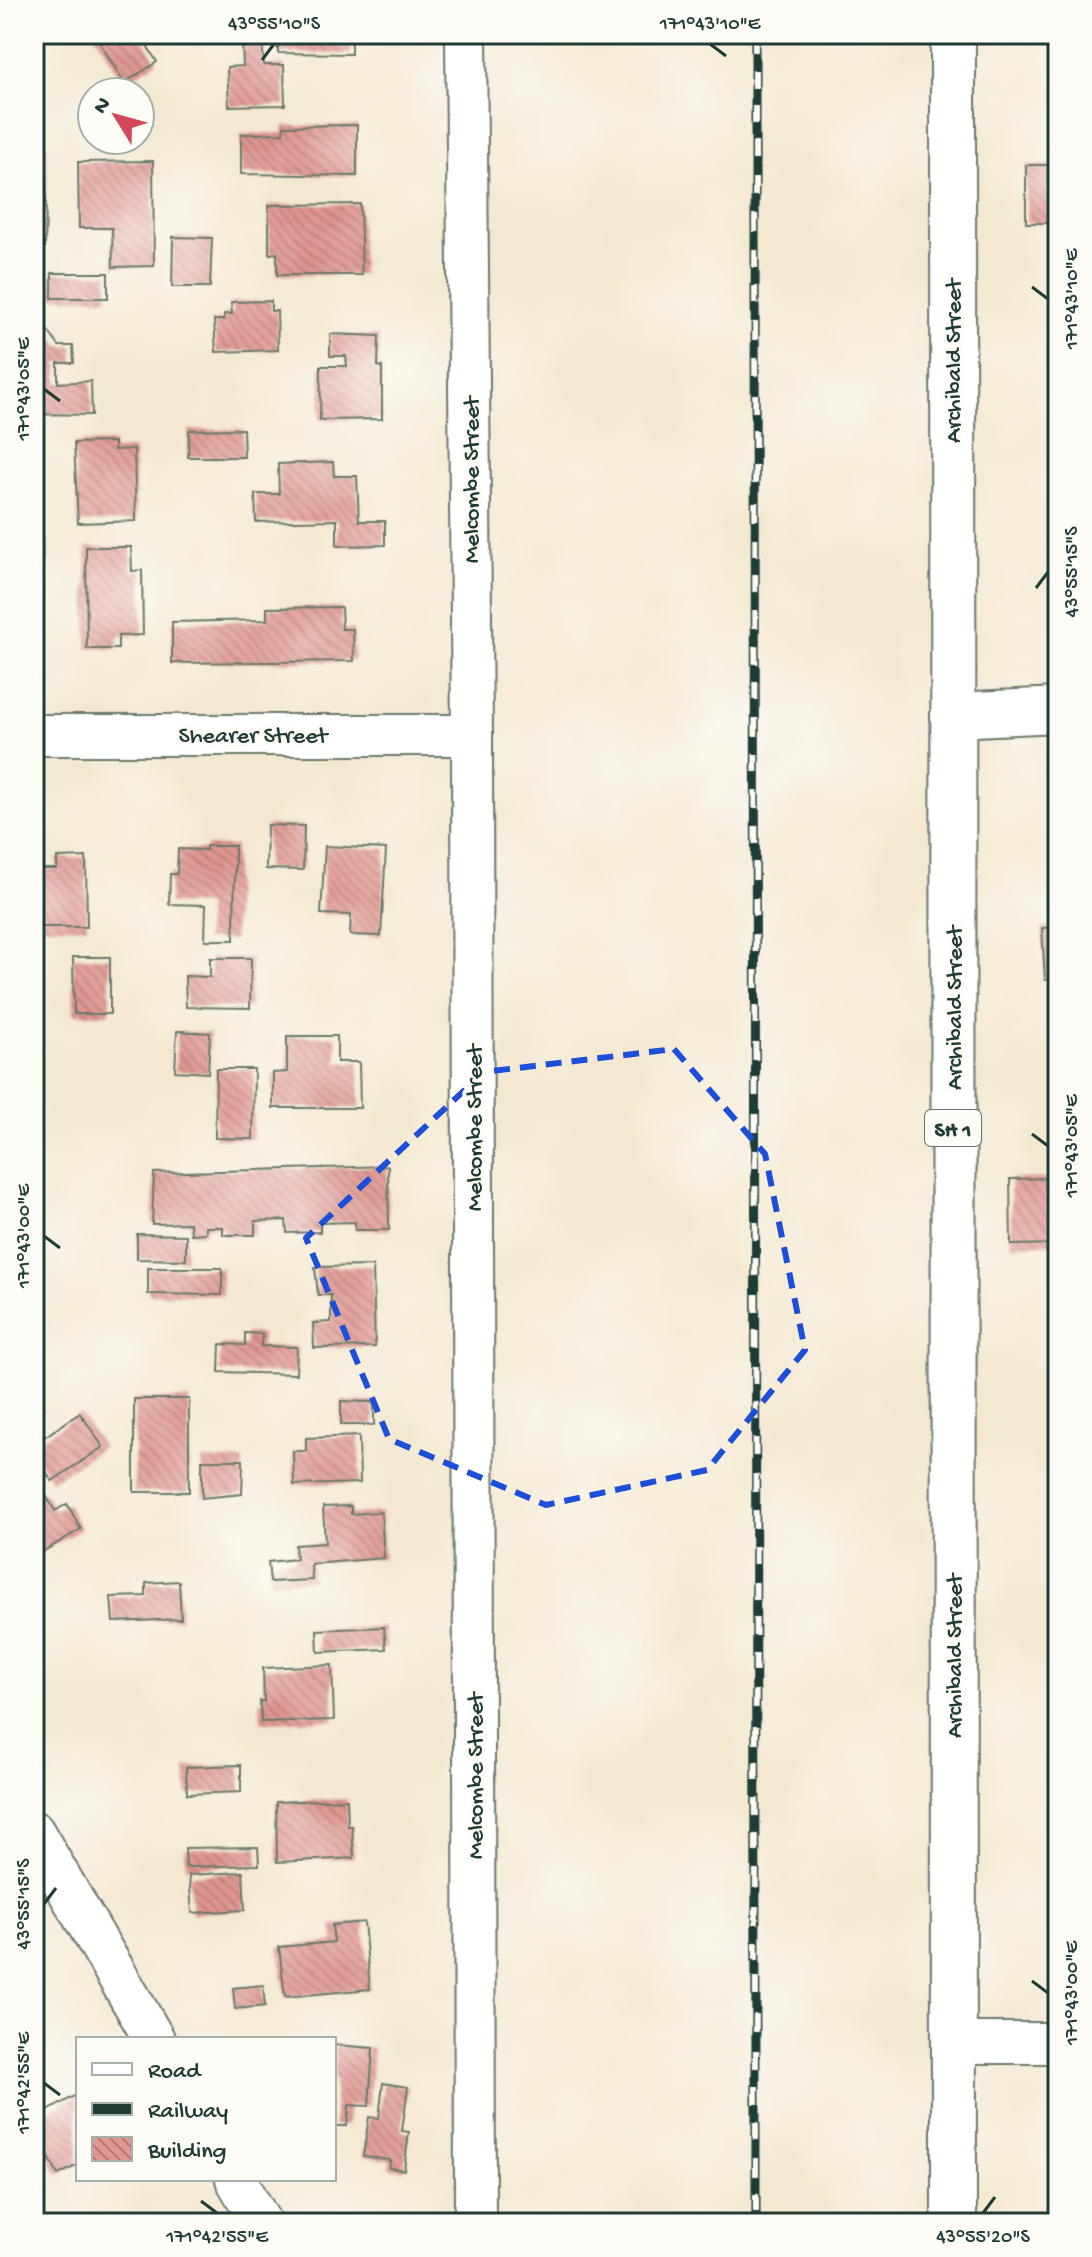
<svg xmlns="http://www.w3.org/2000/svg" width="1092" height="2257" viewBox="0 0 1092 2257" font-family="'Gochi Hand',sans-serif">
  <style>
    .building { fill: url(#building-back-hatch) }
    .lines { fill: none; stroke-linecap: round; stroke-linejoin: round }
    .minor-casing { stroke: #6a796b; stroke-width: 44 }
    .tertiary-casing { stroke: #6a796b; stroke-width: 48 }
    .trunk-casing { stroke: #6a796b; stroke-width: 48 }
    .minor { stroke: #fff; stroke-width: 40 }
    .tertiary { stroke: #fff; stroke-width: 44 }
    .trunk { stroke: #fff; stroke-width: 44 }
    .rail-casing { stroke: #1f3d34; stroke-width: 9 }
    .rail { stroke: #fdfcf7; stroke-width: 6; stroke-dasharray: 18; stroke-linecap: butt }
    .marked { fill: none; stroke: #1d4ed8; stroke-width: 6; stroke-dasharray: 16 10; stroke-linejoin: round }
    .ticks { fill: none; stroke: #1f3d34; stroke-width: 3 }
    .labels { text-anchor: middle; stroke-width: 8; stroke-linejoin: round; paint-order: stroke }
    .shield { fill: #fdfcf7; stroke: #62766e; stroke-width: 2 }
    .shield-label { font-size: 22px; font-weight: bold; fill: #1f3d34 }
    .street-label { font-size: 24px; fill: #1f3d34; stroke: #fdfcf7 }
    .neatline { fill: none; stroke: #1f3d34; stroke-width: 3 }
    .ticks-label { font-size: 20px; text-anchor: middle; fill: #1f3d34 }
  </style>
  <defs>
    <pattern id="building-back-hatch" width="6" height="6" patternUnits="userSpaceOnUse" patternTransform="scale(2)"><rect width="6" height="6" fill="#e09691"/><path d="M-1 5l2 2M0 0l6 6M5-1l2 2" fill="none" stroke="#b57c77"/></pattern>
  </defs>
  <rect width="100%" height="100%" fill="#fdfcf7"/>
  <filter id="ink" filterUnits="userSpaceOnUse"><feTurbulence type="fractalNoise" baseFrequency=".0125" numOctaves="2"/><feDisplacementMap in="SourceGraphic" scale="16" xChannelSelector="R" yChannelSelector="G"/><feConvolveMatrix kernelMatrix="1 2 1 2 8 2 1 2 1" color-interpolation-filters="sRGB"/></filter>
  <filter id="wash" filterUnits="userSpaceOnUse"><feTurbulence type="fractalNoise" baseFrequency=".006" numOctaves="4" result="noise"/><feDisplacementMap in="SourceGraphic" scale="32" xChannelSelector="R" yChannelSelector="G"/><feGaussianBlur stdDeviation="1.8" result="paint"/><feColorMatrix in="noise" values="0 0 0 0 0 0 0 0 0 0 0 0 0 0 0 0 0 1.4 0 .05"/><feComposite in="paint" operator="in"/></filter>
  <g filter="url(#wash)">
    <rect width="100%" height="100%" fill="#f4e8d1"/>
    <g id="blocks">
      <g class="building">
        <path d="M95,34h45l17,28 -33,21z"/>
        <path d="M278,34h73v20l-73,-1z"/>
        <path d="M262,39l2,26h20l1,40 -56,1 -2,-39 16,-1 -1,-26z"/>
        <path d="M357,125v51l-116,-2v-40l42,-1 1,-7z"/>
        <path d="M34,145h13l-2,102h-11z"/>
        <path d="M153,161l1,105 -41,1 -1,-39h-33l-1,-66z"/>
        <rect x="1026" y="165" width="32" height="58"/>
        <path d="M360,204l2,71h-85v-22l-8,1v-49z"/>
        <path d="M173,237l39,1 -2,49h-38z"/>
        <rect x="52" y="273" width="56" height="25"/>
        <path d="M271,301v10h6l1,39 -62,2 -2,-32h10v-6h8l-1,-12z"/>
        <path d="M34,312l25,34h14l1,17h-16v20l33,-2 1,34 -58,-1z"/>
        <path d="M330,334l49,2 -1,30 4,1v52l-62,1 1,-54h26l-1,-10h-16z"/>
        <path d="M243,429l1,28h-56l1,-27z"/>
        <path d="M114,442v8l20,-1 2,72 -58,2 -4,-80z"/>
        <path d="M333,462l1,14h23l2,45h26v24l-48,1v-26l-81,2 -1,-28h24l-1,-30z"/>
        <path d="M34,523h8l1,87h-9z"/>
        <path d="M86,547h45l1,24 10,-1 1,65 -25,1v13h-31z"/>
        <path d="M341,607l1,22h11l1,32 -182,2v-41l95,-2v-12z"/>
        <path d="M267,825l37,1 -1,44 -37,-1z"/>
        <path d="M206,846h29l-1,94h-29l1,-35 -37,-1 1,-30h7l1,-25 28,1z"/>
        <path d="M325,846l61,3 -5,87 -31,-1 1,-20 -30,-1z"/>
        <path d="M86,857l1,70h-53v-58h23v-11z"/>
        <path d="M1058,927v52l-13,1 -3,-52z"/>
        <path d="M73,957h37v57h-36z"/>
        <path d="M210,958h41l-1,50 -64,-1 -1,-31 25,1z"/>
        <path d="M177,1031l33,2 -2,40 -33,-2z"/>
        <path d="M287,1036h50v26h22l1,46h-87v-35l14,-1z"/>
        <path d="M216,1069h38l-1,70 -38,-1z"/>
        <path d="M388,1166l1,64h-34v-8l-35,1v9l-33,1 -1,-13 -31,1v14h-32v-8h-17v6l-15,1 -1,-11 -38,1 2,-51z"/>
        <path d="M1058,1178v66l-47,1 -1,-66z"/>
        <path d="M137,1234l49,1v25l-49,-1z"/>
        <path d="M373,1266l2,81 -61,1 -1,-25 18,-1v-27h-13l-3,-28z"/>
        <path d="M148,1268h74v27l-74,-1z"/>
        <path d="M245,1333l17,1 -1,12 36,1 -1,27 -77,-2 1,-28 25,1z"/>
        <path d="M34,1391l10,18 -10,6z"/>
        <rect x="134" y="1399" width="55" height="93"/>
        <path d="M341,1401l33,1v23h-33z"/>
        <path d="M80,1413l23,34 -51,34 -13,-20 -5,3v-20z"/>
        <path d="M359,1436l1,47 -66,2 -1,-34h13v-13z"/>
        <path d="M202,1460h41l-1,34 -40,4z"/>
        <path d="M44,1492l11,19 12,-7 14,25 -47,28v-59z"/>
        <path d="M351,1506v8l30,-2 3,46 -73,6 1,16 -42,2 -2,-20 28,-3 -1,-14 30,-2 -2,-36z"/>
        <path d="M179,1581l2,38 -68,3 -2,-25 35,-1v-13z"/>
        <path d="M384,1627l2,22 -68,3 -1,-22z"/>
        <path d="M332,1665l2,55 -73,2 -1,-21h4l-1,-33z"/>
        <path d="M241,1765v27l-54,2 -1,-27z"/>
        <path d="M347,1799l1,27h4l2,32 -77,4 -1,-60z"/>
        <path d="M258,1847l1,18 -73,2 -1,-19z"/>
        <path d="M243,1872l2,38 -53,3 -3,-38z"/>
        <path d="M364,1922l6,67 -85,8 -6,-50 55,-5 -2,-17z"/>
        <path d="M263,1985l2,21 -30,3 -2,-21z"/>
        <path d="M334,2045l39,3 -4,58 -20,-1 -2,21h-13z"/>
        <path d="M383,2083l25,4 -6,44 7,1 -5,38 -15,-2 1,-8 -27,-4 6,-39 10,1z"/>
        <path d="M78,2094v71l-20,10 -24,-46v-10z"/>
      </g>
    </g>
  </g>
  <g filter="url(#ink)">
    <use href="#blocks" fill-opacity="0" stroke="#6a796b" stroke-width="2"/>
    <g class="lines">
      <g class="minor-casing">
        <g id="minor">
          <path d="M466,34l6,701 3,1488"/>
          <path d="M34,735h438"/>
          <path d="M34,1832l120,207"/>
          <path d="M953,2043h105"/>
          <path d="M236,2179l25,44"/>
        </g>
      </g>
      <g class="tertiary-casing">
        <path id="tertiary" d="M953,715l105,-5"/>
      </g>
      <g class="trunk-casing">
        <path id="trunk" d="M953,34l1,2189"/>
      </g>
      <use href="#minor" class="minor"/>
      <use href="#tertiary" class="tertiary"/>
      <use href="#trunk" class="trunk"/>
      <g class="rail-casing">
        <path id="rail" d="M755,34l1,2189"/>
      </g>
      <use href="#rail" class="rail"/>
    </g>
  </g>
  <path class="marked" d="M674,1049l91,105 40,196 -98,120 -161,35 -157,-66 -83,-201 178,-166z"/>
  <path class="ticks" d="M710,44l16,12M262,60l12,-16M1032,287l16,12M44,389l16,12M1036,588l12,-16M1032,1134l16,12M44,1236l16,12M44,1904l12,-16M1032,1981l16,12M44,2083l16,12M201,2201l16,12M983,2213l12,-16"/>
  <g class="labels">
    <rect class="shield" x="925" y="1110" width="56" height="36" rx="6"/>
    <g class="shield-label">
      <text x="953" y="1136">SH 1</text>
    </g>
    <g class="street-label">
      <text transform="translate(952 361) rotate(-90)" y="8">Archibald Street</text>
      <text transform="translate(470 480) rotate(-90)" y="8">Melcombe Street</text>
      <text x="253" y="742">Shearer Street</text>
      <text transform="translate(953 1008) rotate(-90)" y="8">Archibald Street</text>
      <text transform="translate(473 1128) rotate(-90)" y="8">Melcombe Street</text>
      <text transform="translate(953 1656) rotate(-90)" y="8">Archibald Street</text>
      <text transform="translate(474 1776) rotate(-90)" y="8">Melcombe Street</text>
    </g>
  </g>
  <rect width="1092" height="2257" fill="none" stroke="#fdfcf7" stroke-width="88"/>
  <rect x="76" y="2037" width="260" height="144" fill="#fdfcf7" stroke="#a4b0a9" stroke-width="2"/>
  <rect x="92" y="2063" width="40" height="12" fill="#ffffff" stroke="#a4b0a9" stroke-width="2"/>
  <text x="148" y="2077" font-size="24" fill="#1f3d34">Road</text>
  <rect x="92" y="2103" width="40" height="12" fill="#1f3d34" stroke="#a4b0a9" stroke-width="2"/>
  <text x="148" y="2117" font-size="24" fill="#1f3d34">Railway</text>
  <rect x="92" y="2137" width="40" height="24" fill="url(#building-back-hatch)" stroke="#a4b0a9" stroke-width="2"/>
  <text x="148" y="2157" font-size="24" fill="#1f3d34">Building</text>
  <g transform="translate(116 116) rotate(307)"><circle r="38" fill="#fdfcf7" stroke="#a4b0a9" stroke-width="2"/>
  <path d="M0-6L14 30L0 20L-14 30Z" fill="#d1495b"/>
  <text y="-12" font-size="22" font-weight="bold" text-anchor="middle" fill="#1f3d34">N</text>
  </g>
  <rect x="44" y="44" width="1004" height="2169" class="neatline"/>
  <g class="ticks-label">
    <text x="274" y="29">43°55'10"S</text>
    <text x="710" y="29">171°43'10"E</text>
    <text transform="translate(1070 299) rotate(-90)" y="7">171°43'10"E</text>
    <text transform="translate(22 389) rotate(-90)" y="7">171°43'05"E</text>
    <text transform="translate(1070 572) rotate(-90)" y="7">43°55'15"S</text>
    <text transform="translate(1070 1146) rotate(-90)" y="7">171°43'05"E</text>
    <text transform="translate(22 1236) rotate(-90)" y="7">171°43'00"E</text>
    <text transform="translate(22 1904) rotate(-90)" y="7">43°55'15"S</text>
    <text transform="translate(1070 1993) rotate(-90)" y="7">171°43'00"E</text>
    <text transform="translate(22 2083) rotate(-90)" y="7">171°42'55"E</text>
    <text x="217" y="2242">171°42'55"E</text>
    <text x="983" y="2242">43°55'20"S</text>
  </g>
</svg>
